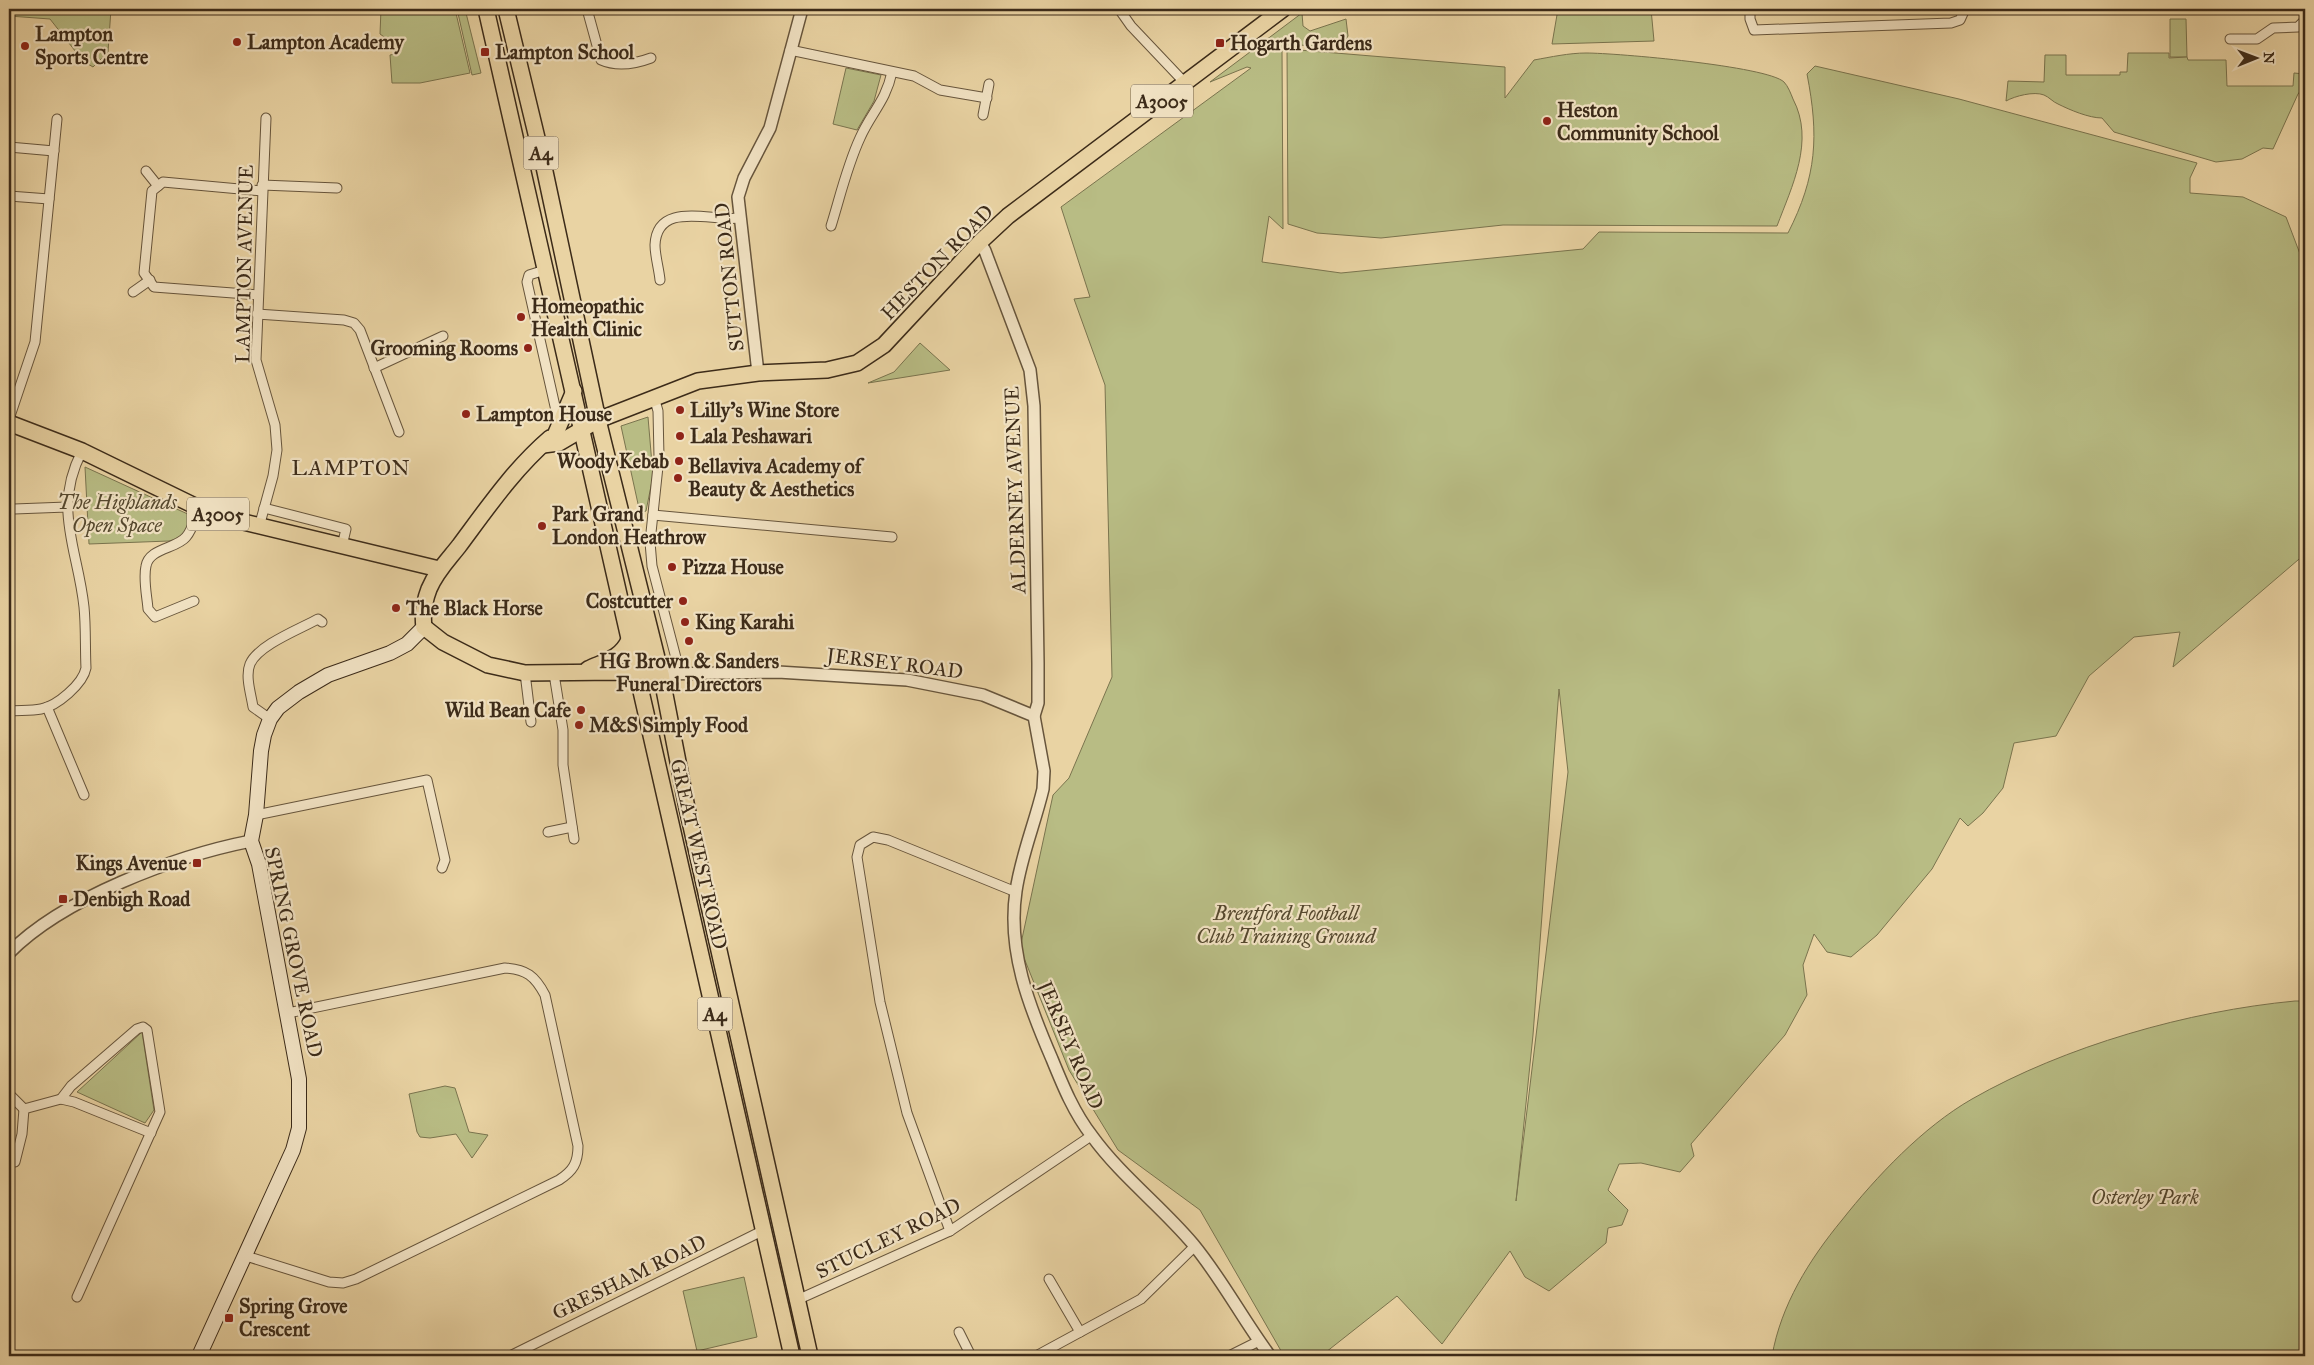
<svg xmlns="http://www.w3.org/2000/svg" width="2314" height="1365" viewBox="0 0 2314 1365" font-family="'IM FELL Great Primer',serif">
  <style>
    .green { fill: #b8bc84; stroke: #7a744e; fill-rule: evenodd }
    .lines { fill: none; stroke-linecap: round; stroke-linejoin: round }
    .minor-casing { stroke: #67553c; stroke-width: 11 }
    .tertiary-casing { stroke: #67553c; stroke-width: 14 }
    .secondary-casing { stroke: #3c2b19; stroke-width: 16 }
    .primary-casing { stroke: #3c2b19; stroke-width: 18 }
    .trunk-casing { stroke: #3c2b19; stroke-width: 18 }
    .minor { stroke: #f1e2c3; stroke-width: 9 }
    .tertiary { stroke: #f1e2c3; stroke-width: 11 }
    .secondary { stroke: #f1e2c3; stroke-width: 14 }
    .primary { stroke: #e9d3a3; stroke-width: 15 }
    .trunk { stroke: #e9d3a3; stroke-width: 15 }
    .poi-dot { fill: #8f2418; stroke: #f1e2c3; stroke-width: 2 }
    .labels { text-anchor: middle; stroke-width: 4.5; stroke-linejoin: round; paint-order: stroke }
    .shield { fill: #f1e2c3; stroke: #72624c; stroke-width: 1 }
    .shield-label { font-size: 19px; font-weight: bold; fill: #3c2b19 }
    .poi-label { font-size: 20px; font-weight: bold; fill: #3c2b19; stroke: #f1e2c3; text-anchor: start }
    .street-label { font-size: 20px; fill: #3c2b19; stroke: #f1e2c3 }
    .park-label { font-size: 20px; font-style: italic; fill: #55482e; stroke: #f1e2c3 }
    .neighbourhood-label { font-size: 21px; letter-spacing: 1px; fill: #3c2b19; stroke: #f1e2c3 }
  </style>
  <rect width="100%" height="100%" fill="#e9d3a3"/>
  <filter id="stains"><feTurbulence type="fractalNoise" baseFrequency=".004" numOctaves="4"/><feColorMatrix values="0 0 0 0 .2 0 0 0 0 .09 0 0 0 0 .02 0 0 0 .5 -.17"/></filter>
  <radialGradient id="worn" r=".72"><stop offset=".6" stop-color="#630" stop-opacity="0"/><stop offset="1" stop-color="#630" stop-opacity=".3"/></radialGradient>
  <g class="green">
    <path d="M9,9h102l-3,43 -15,15 -10,-6 -33,-42 -41,-3z"/>
    <path d="M381,9h74l15,64 -50,10h-28l-2,-28 5,-1 5,-6 -20,-14z"/>
    <path d="M457,9h8l16,64 -9,2z"/>
    <path d="M1558,9h93l3,32 -102,3z"/>
    <path d="M1302,13l1,13 7,5 36,-12 2,17 -8,13 -49,-5 -9,5 1,180 -14,-13 -7,46 79,11 242,-24 16,-17 189,1c29,-57 31,-97 19,-159l8,-8 144,33 238,64 -7,15v15l53,4 43,20 19,50v287l-132,113 7,-35 -46,5 -45,39 -33,60 -42,7 -11,45 -20,25 -15,13 -8,-8 -28,51 -55,66 -26,22 -24,-5 -13,-18 -11,31 4,30 -22,40 -94,109 3,12 -14,16 -39,-9 -22,1 -11,26 20,20 -6,15 -14,3 -2,15 -57,48 -24,-14 -15,-26 -68,93 -45,-48 -76,60h-37l-84,-146 -82,-60 -49,-80 -49,-122 33,-153 16,-17 43,-101 -7,-292 -31,-86 16,-2 -29,-90 190,-139 -4,-1 -37,15zM1559,689l9,83 -52,429 17,-166z"/>
    <path d="M2170,19h16l1,38h-17z"/>
    <path d="M1287,49l218,18v31l29,-38c17,-3 35,-7 52,-7 30,0 181,13 198,29 4,4 7,12 9,17 22,42 -1,87 -16,127l-274,-1 -122,13 -64,-5 -29,-9z"/>
    <path d="M2128,53h41v5l18,-1 1,3h38l1,26h66l1,-13 11,1v11l-7,9 -25,55 -10,-1 -21,11 -26,3 -102,-30 -12,-14c-13,0 -32,-8 -44,-14 -5,-2 -9,-7 -14,-9 -10,-4 -29,1 -38,6l2,-20 36,1 1,-27h21v20h54v-3h7z"/>
    <path d="M846,68l35,7 -7,26 -17,29 -24,-6z"/>
    <path d="M920,343l30,27 -82,13 26,-11z"/>
    <path d="M648,417l5,59 -7,35 -6,2 -19,-87z"/>
    <path d="M85,467l107,49c-4,12 -8,22 -23,25l-80,3z"/>
    <path d="M2295,1001h10v355h-533c9,-51 37,-96 70,-136 34,-43 81,-93 130,-121 93,-53 216,-88 323,-98z"/>
    <path d="M142,1032l12,78 -9,13 -68,-31z"/>
    <path d="M445,1086l10,2 14,44 19,3 -16,23 -16,-24 -26,4 -10,-1 -3,-5 -8,-38z"/>
    <path d="M744,1277l13,60 -60,14 -14,-60z"/>
  </g>
  <g class="lines">
    <g class="minor-casing">
      <g id="minor">
        <path d="M587,9l14,51c16,7 34,4 50,-2"/>
        <path d="M1119,9l12,17 54,57"/>
        <path d="M1750,9v10l4,11 197,-7 9,-3 5,-11"/>
        <path d="M2230,39h27l16,-11 25,-1 7,-7"/>
        <path d="M790,50l124,26 26,14 47,8"/>
        <path d="M983,115l6,-31"/>
        <path d="M9,147l45,4"/>
        <path d="M146,171l12,15"/>
        <path d="M262,185l75,3"/>
        <path d="M9,196l40,3"/>
        <path d="M831,226c9,-29 16,-60 29,-88 11,-25 26,-37 32,-66"/>
        <path d="M545,270l-16,5 -2,7 32,142"/>
        <path d="M660,280c-1,-11 -5,-24 -5,-35 2,-45 57,-23 84,-27"/>
        <path d="M133,292l17,-12"/>
        <path d="M258,295l-104,-8 -10,-14 8,-82 11,-9 99,9"/>
        <path d="M257,314l87,6 10,3 6,7 39,102"/>
        <path d="M374,368l69,-32"/>
        <path d="M654,397l4,14 1,46 -9,85 2,24 24,92 1,17"/>
        <path d="M9,419l26,-77 22,-223"/>
        <path d="M264,508l82,21 -4,17"/>
        <path d="M14,509l53,-2"/>
        <path d="M653,515l239,22"/>
        <path d="M259,527l14,-51 4,-26 -2,-25 -19,-65 10,-242"/>
        <path d="M194,601l-39,16 -7,-8c-1,-13 -5,-30 -2,-43 3,-18 30,-17 40,-29 7,-8 9,-20 13,-29"/>
        <path d="M525,673l6,49"/>
        <path d="M554,674l9,56v35l11,74"/>
        <path d="M47,707l37,88"/>
        <path d="M9,711c10,-1 22,0 32,-2 16,-3 42,-25 45,-41 -1,-20 0,-41 -2,-61 -6,-58 -32,-98 -2,-156"/>
        <path d="M270,719l-17,-12c-2,-13 -8,-31 -3,-43 8,-19 50,-35 68,-45l4,3"/>
        <path d="M256,815l171,-35 18,80 -3,8"/>
        <path d="M548,832l24,-5"/>
        <path d="M9,1094l15,15 37,-10 13,3 77,31"/>
        <path d="M61,1099l10,-13 66,-57 6,-2 4,3 13,82 -83,185"/>
        <path d="M15,1162l7,-28 2,-25"/>
        <path d="M950,1231l-43,-118 -27,-111 -23,-145 3,-12 13,-8 15,3 128,52"/>
        <path d="M246,1256l83,26 14,1 13,-4 203,-99c14,-9 19,-17 19,-34l-33,-151c-10,-19 -19,-26 -40,-27l-217,45"/>
        <path d="M1049,1279l31,53"/>
        <path d="M797,1300l153,-69 141,-95"/>
        <path d="M959,1332l12,24"/>
        <path d="M510,1356l254,-126"/>
        <path d="M1036,1356l105,-57 54,-53"/>
        <path d="M1229,1356l30,-15"/>
      </g>
    </g>
    <g class="tertiary-casing">
      <g id="tertiary">
        <path d="M980,242l5,9 45,119 4,36 4,257v40l-4,13"/>
        <path d="M758,373l-20,-176 6,-19 26,-50 32,-119"/>
        <path d="M661,674l117,-2 129,8 76,15 51,21 10,55 -1,18c-8,34 -22,67 -27,102 -9,59 13,115 36,168 11,27 22,54 40,77 29,40 69,70 101,108 29,35 50,76 77,112"/>
        <path d="M9,953c54,-55 166,-97 242,-112"/>
      </g>
    </g>
    <g class="secondary-casing">
      <path id="secondary" d="M199,1356l94,-206 6,-22v-49l-40,-215 -8,-23 5,-26 5,-64 3,-16 6,-16 8,-11 21,-16 29,-17 62,-22 17,-9 17,-17"/>
    </g>
    <g class="primary-casing">
      <g id="primary">
        <path d="M9,423l73,28 117,57 32,11 208,50"/>
        <path d="M543,445l16,-2 39,-23 100,-39 60,-8 69,-3 30,-7 27,-18 96,-103 28,-26 275,-207"/>
        <path d="M424,627c-2,-14 0,-25 5,-38 7,-17 19,-29 30,-43 29,-39 55,-77 91,-108"/>
        <path d="M424,627l19,15 45,23 37,8 93,-1 43,2"/>
        <path d="M588,669c17,-8 32,-10 41,-29"/>
      </g>
    </g>
    <g class="trunk-casing">
      <g id="trunk">
        <path d="M486,9l306,1347"/>
        <path d="M506,9l38,158 54,253 63,254 26,134 123,548"/>
        <path d="M556,433l18,-42"/>
        <path d="M636,612c4,20 11,42 4,61"/>
      </g>
    </g>
    <use href="#minor" class="minor"/>
    <use href="#tertiary" class="tertiary"/>
    <use href="#secondary" class="secondary"/>
    <use href="#primary" class="primary"/>
    <use href="#trunk" class="trunk"/>
  </g>
  <g class="poi-dot">
    <circle cx="237" cy="42" r="5"/>
    <rect x="1215" y="38" width="10" height="10" rx="2.5"/>
    <circle cx="25" cy="46" r="5"/>
    <rect x="480" y="47" width="10" height="10" rx="2.5"/>
    <circle cx="1547" cy="121" r="5"/>
    <circle cx="521" cy="317" r="5"/>
    <circle cx="528" cy="348" r="5"/>
    <circle cx="680" cy="410" r="5"/>
    <circle cx="466" cy="414" r="5"/>
    <circle cx="680" cy="436" r="5"/>
    <circle cx="679" cy="461" r="5"/>
    <circle cx="678" cy="478" r="5"/>
    <circle cx="542" cy="526" r="5"/>
    <circle cx="672" cy="567" r="5"/>
    <circle cx="683" cy="601" r="5"/>
    <circle cx="396" cy="608" r="5"/>
    <circle cx="685" cy="622" r="5"/>
    <circle cx="689" cy="641" r="5"/>
    <circle cx="581" cy="710" r="5"/>
    <circle cx="579" cy="725" r="5"/>
    <rect x="192" y="858" width="10" height="10" rx="2.5"/>
    <rect x="58" y="894" width="10" height="10" rx="2.5"/>
    <rect x="224" y="1313" width="10" height="10" rx="2.5"/>
  </g>
  <g class="labels">
    <g class="shield">
      <rect x="1131" y="84.5" width="62" height="33" rx="4"/>
      <rect x="523.5" y="136.5" width="35" height="33" rx="4"/>
      <rect x="187" y="497.5" width="62" height="33" rx="4"/>
      <rect x="697.5" y="997.5" width="35" height="33" rx="4"/>
    </g>
    <g class="shield-label">
      <text x="1162" y="108">A3005</text>
      <text x="541" y="160">A4</text>
      <text x="218" y="521">A3005</text>
      <text x="715" y="1021">A4</text>
    </g>
    <g class="poi-label">
      <text x="35" y="41">Lampton<tspan x="35" dy="23">Sports Centre</tspan></text>
      <text x="247" y="49">Lampton Academy</text>
      <text x="1230" y="50">Hogarth Gardens</text>
      <text x="495" y="59">Lampton School</text>
      <text x="1557" y="117">Heston<tspan x="1557" dy="23">Community School</tspan></text>
      <text x="531" y="313">Homeopathic<tspan x="531" dy="23">Health Clinic</tspan></text>
      <text x="518" y="355" text-anchor="end">Grooming Rooms</text>
      <text x="690" y="417">Lilly's Wine Store</text>
      <text x="476" y="421">Lampton House</text>
      <text x="690" y="443">Lala Peshawari</text>
      <text x="669" y="468" text-anchor="end">Woody Kebab</text>
      <text x="688" y="473">Bellaviva Academy of<tspan x="688" dy="23">Beauty &amp; Aesthetics</tspan></text>
      <text x="552" y="521">Park Grand<tspan x="552" dy="23">London Heathrow</tspan></text>
      <text x="682" y="574">Pizza House</text>
      <text x="673" y="608" text-anchor="end">Costcutter</text>
      <text x="406" y="615">The Black Horse</text>
      <text x="695" y="629">King Karahi</text>
      <text x="689" y="668" text-anchor="middle">HG Brown &amp; Sanders<tspan x="689" dy="23">Funeral Directors</tspan></text>
      <text x="571" y="717" text-anchor="end">Wild Bean Cafe</text>
      <text x="589" y="732">M&amp;S Simply Food</text>
      <text x="187" y="870" text-anchor="end">Kings Avenue</text>
      <text x="73" y="906">Denbigh Road</text>
      <text x="239" y="1313">Spring Grove<tspan x="239" dy="23">Crescent</tspan></text>
    </g>
    <g class="street-label">
      <text transform="translate(937 262) rotate(-46)" y="7">HESTON ROAD</text>
      <text transform="translate(244 264) rotate(-89)" y="7">LAMPTON AVENUE</text>
      <text transform="translate(729 277) rotate(-96)" y="7">SUTTON ROAD</text>
      <text transform="translate(1015 490) rotate(-92)" y="7">ALDERNEY AVENUE</text>
      <text transform="translate(895 663) rotate(7)" y="7">JERSEY ROAD</text>
      <text transform="translate(699 854) rotate(77)" y="7">GREAT WEST ROAD</text>
      <text transform="translate(294 952) rotate(78)" y="7">SPRING GROVE ROAD</text>
      <text transform="translate(1071 1045) rotate(67)" y="7">JERSEY ROAD</text>
      <text transform="translate(888 1238) rotate(-26)" y="7">STUCLEY ROAD</text>
      <text transform="translate(629 1277) rotate(-26)" y="7">GRESHAM ROAD</text>
    </g>
    <g class="park-label">
      <text x="117" y="509">The Highlands<tspan x="117" dy="23">Open Space</tspan></text>
      <text x="1286" y="920">Brentford Football<tspan x="1286" dy="23">Club Training Ground</tspan></text>
      <text x="2145" y="1204">Osterley Park</text>
    </g>
    <g class="neighbourhood-label">
      <text x="351" y="475">LAMPTON</text>
    </g>
  </g>
  <rect width="2314" height="1365" fill="none" stroke="#e9d3a3" stroke-width="30"/>
  <rect x="10" y="10" width="2294" height="1345" fill="none" stroke="#3c2b19" stroke-width="2.5"/>
  <rect x="15" y="15" width="2284" height="1335" fill="none" stroke="#3c2b19"/>
  <g transform="translate(2256 58) rotate(89)" stroke="#f1e2c3" stroke-width="4" paint-order="stroke">
  <path d="M0-4L9 19L0 12L-9 19Z" fill="#3c2b19"/>
  <text y="-8" font-size="14" font-weight="bold" text-anchor="middle" fill="#3c2b19">N</text>
  </g>
  <rect width="100%" height="100%" filter="url(#stains)"/>
  <rect width="100%" height="100%" fill="url(#worn)"/>
</svg>
